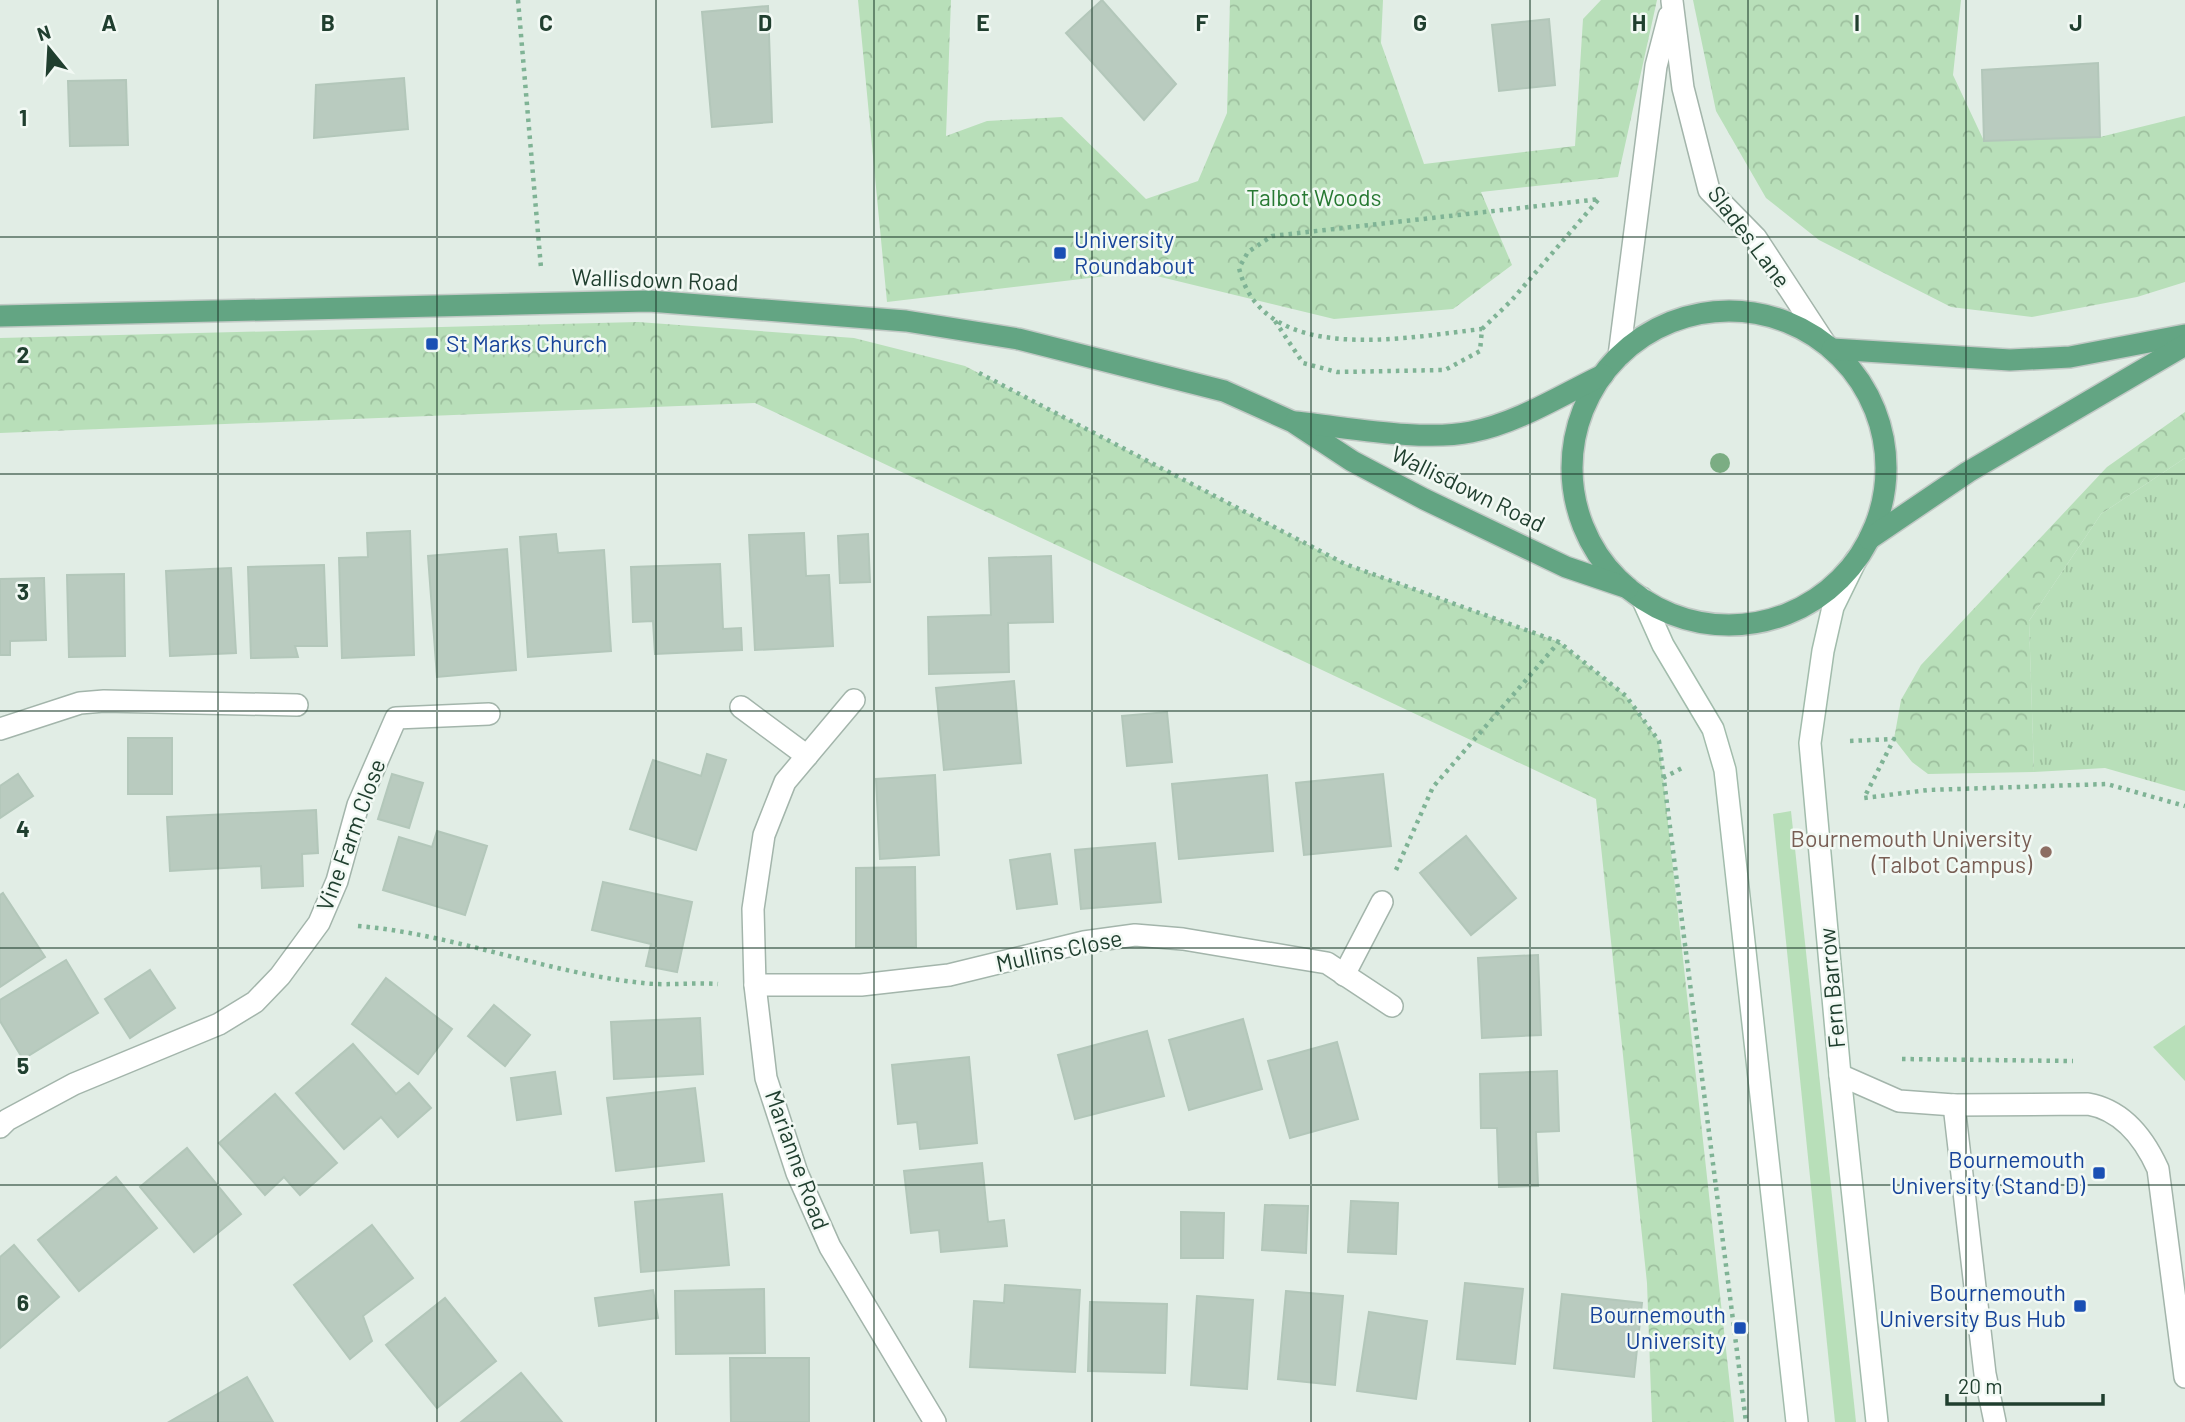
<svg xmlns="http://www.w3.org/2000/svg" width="2185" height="1422" viewBox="0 0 2185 1422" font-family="Barlow,sans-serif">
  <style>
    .grass { fill: #b8dfb9 }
    .forest { fill: url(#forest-crowns) }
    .park { fill: url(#park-tufts) }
    .building { fill: #b9cbbf; stroke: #b3c7ba; stroke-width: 2 }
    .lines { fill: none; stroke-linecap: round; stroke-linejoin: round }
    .lane-casing { stroke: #a3b5ab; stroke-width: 24 }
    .street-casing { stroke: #a3b5ab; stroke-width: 24 }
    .secondary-casing { stroke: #a2bcac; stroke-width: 24 }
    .primary-casing { stroke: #c1c9c5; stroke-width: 24 }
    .path { stroke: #7fb395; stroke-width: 4.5; stroke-dasharray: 3.5 5; stroke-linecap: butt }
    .lane { stroke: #fff; stroke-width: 21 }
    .street { stroke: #fff; stroke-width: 21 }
    .secondary { stroke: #fff; stroke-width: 21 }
    .primary { stroke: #63a583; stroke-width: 21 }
    .tree { fill: #7bad83 }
    .grid { fill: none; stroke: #203f2f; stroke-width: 2; stroke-opacity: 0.55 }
    .transit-dot { fill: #1a4fb4; stroke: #f2f9f4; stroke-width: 2.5 }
    .education-dot { fill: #8d6e63; stroke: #f2f9f4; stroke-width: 2.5 }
    .labels { text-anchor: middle; stroke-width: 5; stroke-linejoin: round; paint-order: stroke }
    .park-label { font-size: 23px; fill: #277932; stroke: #f2f9f4 }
    .street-label { font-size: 23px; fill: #203f2f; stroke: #f2f9f4 }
    .transit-label { font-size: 23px; fill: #164399; stroke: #f2f9f4; text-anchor: end }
    .education-label { font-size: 23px; fill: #785e54; stroke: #f2f9f4; text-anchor: end }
    .grid-label { font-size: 23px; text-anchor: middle; font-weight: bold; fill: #203f2f; stroke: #f2f9f4; stroke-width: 5; stroke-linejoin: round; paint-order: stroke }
  </style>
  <defs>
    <pattern id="forest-crowns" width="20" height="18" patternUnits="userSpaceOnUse" patternTransform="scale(1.75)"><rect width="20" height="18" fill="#b8dfb9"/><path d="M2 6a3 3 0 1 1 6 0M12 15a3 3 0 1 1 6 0" fill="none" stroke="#9ec09f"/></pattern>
    <pattern id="park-tufts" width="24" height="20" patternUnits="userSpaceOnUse" patternTransform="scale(1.75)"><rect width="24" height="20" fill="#b8dfb9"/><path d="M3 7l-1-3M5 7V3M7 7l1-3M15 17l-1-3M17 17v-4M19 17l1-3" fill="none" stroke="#9ec09f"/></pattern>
  </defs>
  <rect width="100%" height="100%" fill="#e1ede5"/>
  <g class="grass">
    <path d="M1791,811l65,611h-21l-62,-608z"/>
    <path d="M2185,1025v56l-32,-34z"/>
  </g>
  <g class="forest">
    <path d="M858,0h93l-5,136 41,-15 75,-4 84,82 52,-18 29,-68 3,-113h153l-2,43 43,121 151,-18 8,-127 18,-19h56l-39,177 -137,15 31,73 -59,44 -119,10 -194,-47 -253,30z"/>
    <path d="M1693,0h268l-8,75 31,66 116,-4 85,-21v166l-48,15 -105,20 -81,-10 -132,-67 -53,-42 -50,-87z"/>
    <path d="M638,322l216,16 111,28 380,198 214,78 67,54 33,45 75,681h-82l-5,-139 -51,-484 -841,-396 -755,30v-95z"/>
    <path d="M2185,412v46l-84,56 -72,107 5,151 -106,2 -16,-12 -18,-23 7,-39 20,-35 186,-198z"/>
  </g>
  <path class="park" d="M2185,458v333l-80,-23 -71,4 -5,-151 72,-107z"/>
  <g class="building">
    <path d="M1102,0l74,84 -32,36 -78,-87z"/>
    <path d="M768,6l4,116 -60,5 -10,-115z"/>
    <path d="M1549,19l6,66 -56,6 -7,-66z"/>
    <path d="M2098,63l2,74 -116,4 -2,-71z"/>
    <path d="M404,78l4,51 -94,9 2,-53z"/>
    <path d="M126,80l2,65 -58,1 -2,-65z"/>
    <path d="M410,531l4,124 -72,3 -3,-100 29,-1 -1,-24z"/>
    <path d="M804,533l2,43 23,-1 4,71 -78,4 -6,-115z"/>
    <path d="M556,534l2,19 46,-3 7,101 -83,6 -8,-120z"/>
    <path d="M868,534l2,48 -30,1 -2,-47z"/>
    <path d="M507,549l9,121 -79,7 -9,-121z"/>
    <path d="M1051,556l2,66 -45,1 1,49 -80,2 -1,-57 63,-2 -2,-57z"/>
    <path d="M720,564l3,65 18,-1 1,22 -87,4 -2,-33 -20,1 -2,-55z"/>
    <path d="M324,565l3,81h-32l3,11 -47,1 -3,-91z"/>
    <path d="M231,568l5,85 -66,3 -4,-85z"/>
    <path d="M124,574l1,82 -56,1 -2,-82z"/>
    <path d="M44,578l2,62 -36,1v14h-10v-76z"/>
    <path d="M1014,681l7,82 -77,7 -8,-82z"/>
    <path d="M1167,712l5,50 -45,4 -5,-50z"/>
    <rect x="128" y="738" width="44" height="56"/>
    <path d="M707,754l19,6 -30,90 -66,-21 23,-69 48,16z"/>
    <path d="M18,774l15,22 -33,22v-32z"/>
    <path d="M392,774l31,9 -14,45 -31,-9z"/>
    <path d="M1383,774l8,72 -87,9 -8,-72z"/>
    <path d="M935,775l4,80 -59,4 -4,-80z"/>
    <path d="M1267,775l6,76 -94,8 -7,-75z"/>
    <path d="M316,810l2,43 -16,1 1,32 -41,2 -1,-22 -91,5 -3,-54z"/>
    <path d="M437,831l50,15 -22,69 -82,-25 16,-53 33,10z"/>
    <path d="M1466,836l50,62 -45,37 -51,-62z"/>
    <path d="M1155,843l6,59 -80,7 -6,-59z"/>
    <path d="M1050,854l7,50 -40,5 -7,-49z"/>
    <path d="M915,867l1,80h-60v-79z"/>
    <path d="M603,882l89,20 -15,70 -31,-6 5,-22 -59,-14z"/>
    <path d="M3,893l42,64 -45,30v-92z"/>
    <path d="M1538,955l3,80 -59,3 -4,-80z"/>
    <path d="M66,960l32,53 -75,46 -23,-38v-21z"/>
    <path d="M150,970l25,38 -45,30 -25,-39z"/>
    <path d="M386,978l66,51 -34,45 -66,-50z"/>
    <path d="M494,1005l36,30 -25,31 -37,-30z"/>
    <path d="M700,1018l3,56 -89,5 -3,-57z"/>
    <path d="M1243,1019l19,70 -73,21 -20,-70z"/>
    <path d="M1147,1031l17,65 -89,23 -17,-64z"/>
    <path d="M1337,1042l21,77 -68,19 -22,-77z"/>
    <path d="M353,1044l43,50 13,-11 22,25 -33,29 -17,-20 -37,32 -48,-56z"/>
    <path d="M969,1057l8,86 -57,6 -3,-27 -19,2 -6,-59z"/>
    <path d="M1557,1071l2,60 -23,1 2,54 -39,1 -2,-59h-16l-1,-54z"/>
    <path d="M555,1072l6,42 -44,6 -6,-42z"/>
    <path d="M695,1088l9,73 -88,10 -9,-73z"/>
    <path d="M275,1094l62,69 -37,32 -16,-18 -19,18 -46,-52z"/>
    <path d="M187,1148l54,66 -47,38 -54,-65z"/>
    <path d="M982,1163l6,59 16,-2 3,26 -66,6 -2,-22 -28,3 -7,-62z"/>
    <path d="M116,1177l41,51 -78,63 -41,-51z"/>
    <path d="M722,1194l7,71 -88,7 -6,-70z"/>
    <path d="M1351,1201l47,2 -2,51 -48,-2z"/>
    <path d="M1265,1205l43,1 -2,47 -44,-3z"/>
    <path d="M1181,1212l43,1 -1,45h-42z"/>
    <path d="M372,1225l41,53 -50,38 9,25 -22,18 -56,-74z"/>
    <path d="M14,1245l45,52 -59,51v-91z"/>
    <path d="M1465,1283l58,6 -8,75 -58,-5z"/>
    <path d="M1005,1285l75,5 -5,82 -105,-5 4,-66 30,2z"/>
    <path d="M764,1289l1,64 -89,1 -1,-63z"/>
    <path d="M653,1290l5,28 -59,8 -4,-28z"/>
    <path d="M1286,1291l57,5 -8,89 -57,-6z"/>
    <path d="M1562,1294l80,9 -8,74 -80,-9z"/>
    <path d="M1197,1296l56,4 -6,89 -56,-4z"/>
    <path d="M445,1298l51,63 -59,47 -51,-63z"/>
    <path d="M1090,1302l77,2 -2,69 -77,-2z"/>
    <path d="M1369,1312l58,9 -11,78 -59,-8z"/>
    <path d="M730,1358h79v64h-78z"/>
    <path d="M521,1373l41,49h-101z"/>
    <path d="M247,1377l26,45h-104z"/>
  </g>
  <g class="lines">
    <g class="lane-casing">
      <g id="lane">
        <path d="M1672,1l11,87 26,102 47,48 68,104"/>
        <path d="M1619,356l37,-290 13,-50"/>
        <path d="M1840,1075l59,26 55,4 134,-1c34,6 56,34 70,65l27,208"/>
        <path d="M1954,1105l31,269 10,48"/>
      </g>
    </g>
    <g class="street-casing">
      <g id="street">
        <path d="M854,700l-69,82 -21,53 -11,74 2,76 11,93 31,95 33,74 105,175"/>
        <path d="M741,707l66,49"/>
        <path d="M0,729l80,-26 24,-2 193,4"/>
        <path d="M1344,975l38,-73"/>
        <path d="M755,985h106l88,-10 135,-33 51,-7 48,4 144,24 65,43"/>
        <path d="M0,1127l7,-7 67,-36 145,-60 36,-22 25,-26 39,-53 18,-42 21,-76 38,-87 93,-4"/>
      </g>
    </g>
    <g class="secondary-casing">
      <g id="secondary">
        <path d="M1856,560l-23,47 -10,44 -13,92 30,332 37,347"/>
        <path d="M1642,598l21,47 50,84 12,41 72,652"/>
      </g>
    </g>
    <g class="primary-casing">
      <g id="primary">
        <circle cx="1729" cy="468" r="157"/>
        <path d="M0,316l649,-15 257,20 112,18 206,52 69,31 59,39 72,38 142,68 62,21"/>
        <path d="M1832,349l178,11 60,-3 115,-22"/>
        <path d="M1295,422c51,5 127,20 176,10 47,-9 90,-37 132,-57"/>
        <path d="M1869,539l99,-67 217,-127"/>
      </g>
    </g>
    <g class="path">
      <path d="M518,0l23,268"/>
      <path d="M1275,321l28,42 34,9 108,-2 35,-19 2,-22c-74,8 -219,39 -243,-61l9,-16 24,-16 328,-37"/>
      <path d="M1482,329l29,-28 87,-101"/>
      <path d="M979,373l366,191 214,78 67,54 33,45 87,681"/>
      <path d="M1850,741l44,-2 -30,59 64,-8 179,-6 78,22"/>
      <path d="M1663,778l21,-11"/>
      <path d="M1396,870l37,-83 126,-145"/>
      <path d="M358,926c96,8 188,47 285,57 24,3 50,-1 75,1"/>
      <path d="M1902,1059l171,2"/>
    </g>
    <use href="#lane" class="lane"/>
    <use href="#street" class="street"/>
    <use href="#secondary" class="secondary"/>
    <use href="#primary" class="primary"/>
  </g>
  <circle class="tree" cx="1720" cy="463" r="10"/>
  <path class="grid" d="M218,0v1422M437,0v1422M656,0v1422M874,0v1422M1092,0v1422M1311,0v1422M1530,0v1422M1748,0v1422M1966,0v1422M0,237h2185M0,474h2185M0,711h2185M0,948h2185M0,1185h2185"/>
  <g class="transit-dot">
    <rect x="1053" y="246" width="14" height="14" rx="3.5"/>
    <rect x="425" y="337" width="14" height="14" rx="3.5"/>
    <rect x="2092" y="1166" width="14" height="14" rx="3.5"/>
    <rect x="2073" y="1299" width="14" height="14" rx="3.5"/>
    <rect x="1733" y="1321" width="14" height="14" rx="3.5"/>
  </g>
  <circle class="education-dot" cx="2046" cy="852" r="7"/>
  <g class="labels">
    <g class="park-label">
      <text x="1314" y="206">Talbot Woods</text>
    </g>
    <g class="street-label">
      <text transform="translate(1749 237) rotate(53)" y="8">Slades Lane</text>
      <text transform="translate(655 280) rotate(2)" y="8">Wallisdown Road</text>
      <text transform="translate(1468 489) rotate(26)" y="8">Wallisdown Road</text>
      <text transform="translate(351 835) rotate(-70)" y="8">Vine Farm Close</text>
      <text transform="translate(1059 951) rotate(-12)" y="8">Mullins Close</text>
      <text transform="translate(1832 988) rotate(-95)" y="8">Fern Barrow</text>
      <text transform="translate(797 1160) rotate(70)" y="8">Marianne Road</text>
    </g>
    <g class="transit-label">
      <text x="1074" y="248" text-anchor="start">University<tspan x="1074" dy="26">Roundabout</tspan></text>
      <text x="446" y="352" text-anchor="start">St Marks Church</text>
      <text x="2085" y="1168">Bournemouth<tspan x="2085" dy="26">University (Stand D)</tspan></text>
      <text x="2066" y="1301">Bournemouth<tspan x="2066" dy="26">University Bus Hub</tspan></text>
      <text x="1726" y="1323">Bournemouth<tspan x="1726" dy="26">University</tspan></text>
    </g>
    <g class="education-label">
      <text x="2032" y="847">Bournemouth University<tspan x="2032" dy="26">(Talbot Campus)</tspan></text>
    </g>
  </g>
  <g class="grid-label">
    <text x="109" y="31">A</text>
    <text x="328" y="31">B</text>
    <text x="546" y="31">C</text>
    <text x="765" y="31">D</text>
    <text x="983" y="31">E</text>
    <text x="1202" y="31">F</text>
    <text x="1420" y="31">G</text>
    <text x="1639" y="31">H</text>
    <text x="1857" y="31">I</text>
    <text x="2076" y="31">J</text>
    <text x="23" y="126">1</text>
    <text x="23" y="363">2</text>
    <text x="23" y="600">3</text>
    <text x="23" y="837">4</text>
    <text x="23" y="1074">5</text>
    <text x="23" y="1311">6</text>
  </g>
  <g transform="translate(49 49) rotate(342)" stroke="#f2f9f4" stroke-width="5" paint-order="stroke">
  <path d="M0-5L12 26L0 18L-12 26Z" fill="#203f2f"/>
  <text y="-10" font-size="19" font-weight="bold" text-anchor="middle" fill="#203f2f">N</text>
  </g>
  <path d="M1947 1394v10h156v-10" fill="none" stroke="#203f2f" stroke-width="3.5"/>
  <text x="1958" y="1394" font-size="21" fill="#203f2f" stroke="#f2f9f4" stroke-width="5" paint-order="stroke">20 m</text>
</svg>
